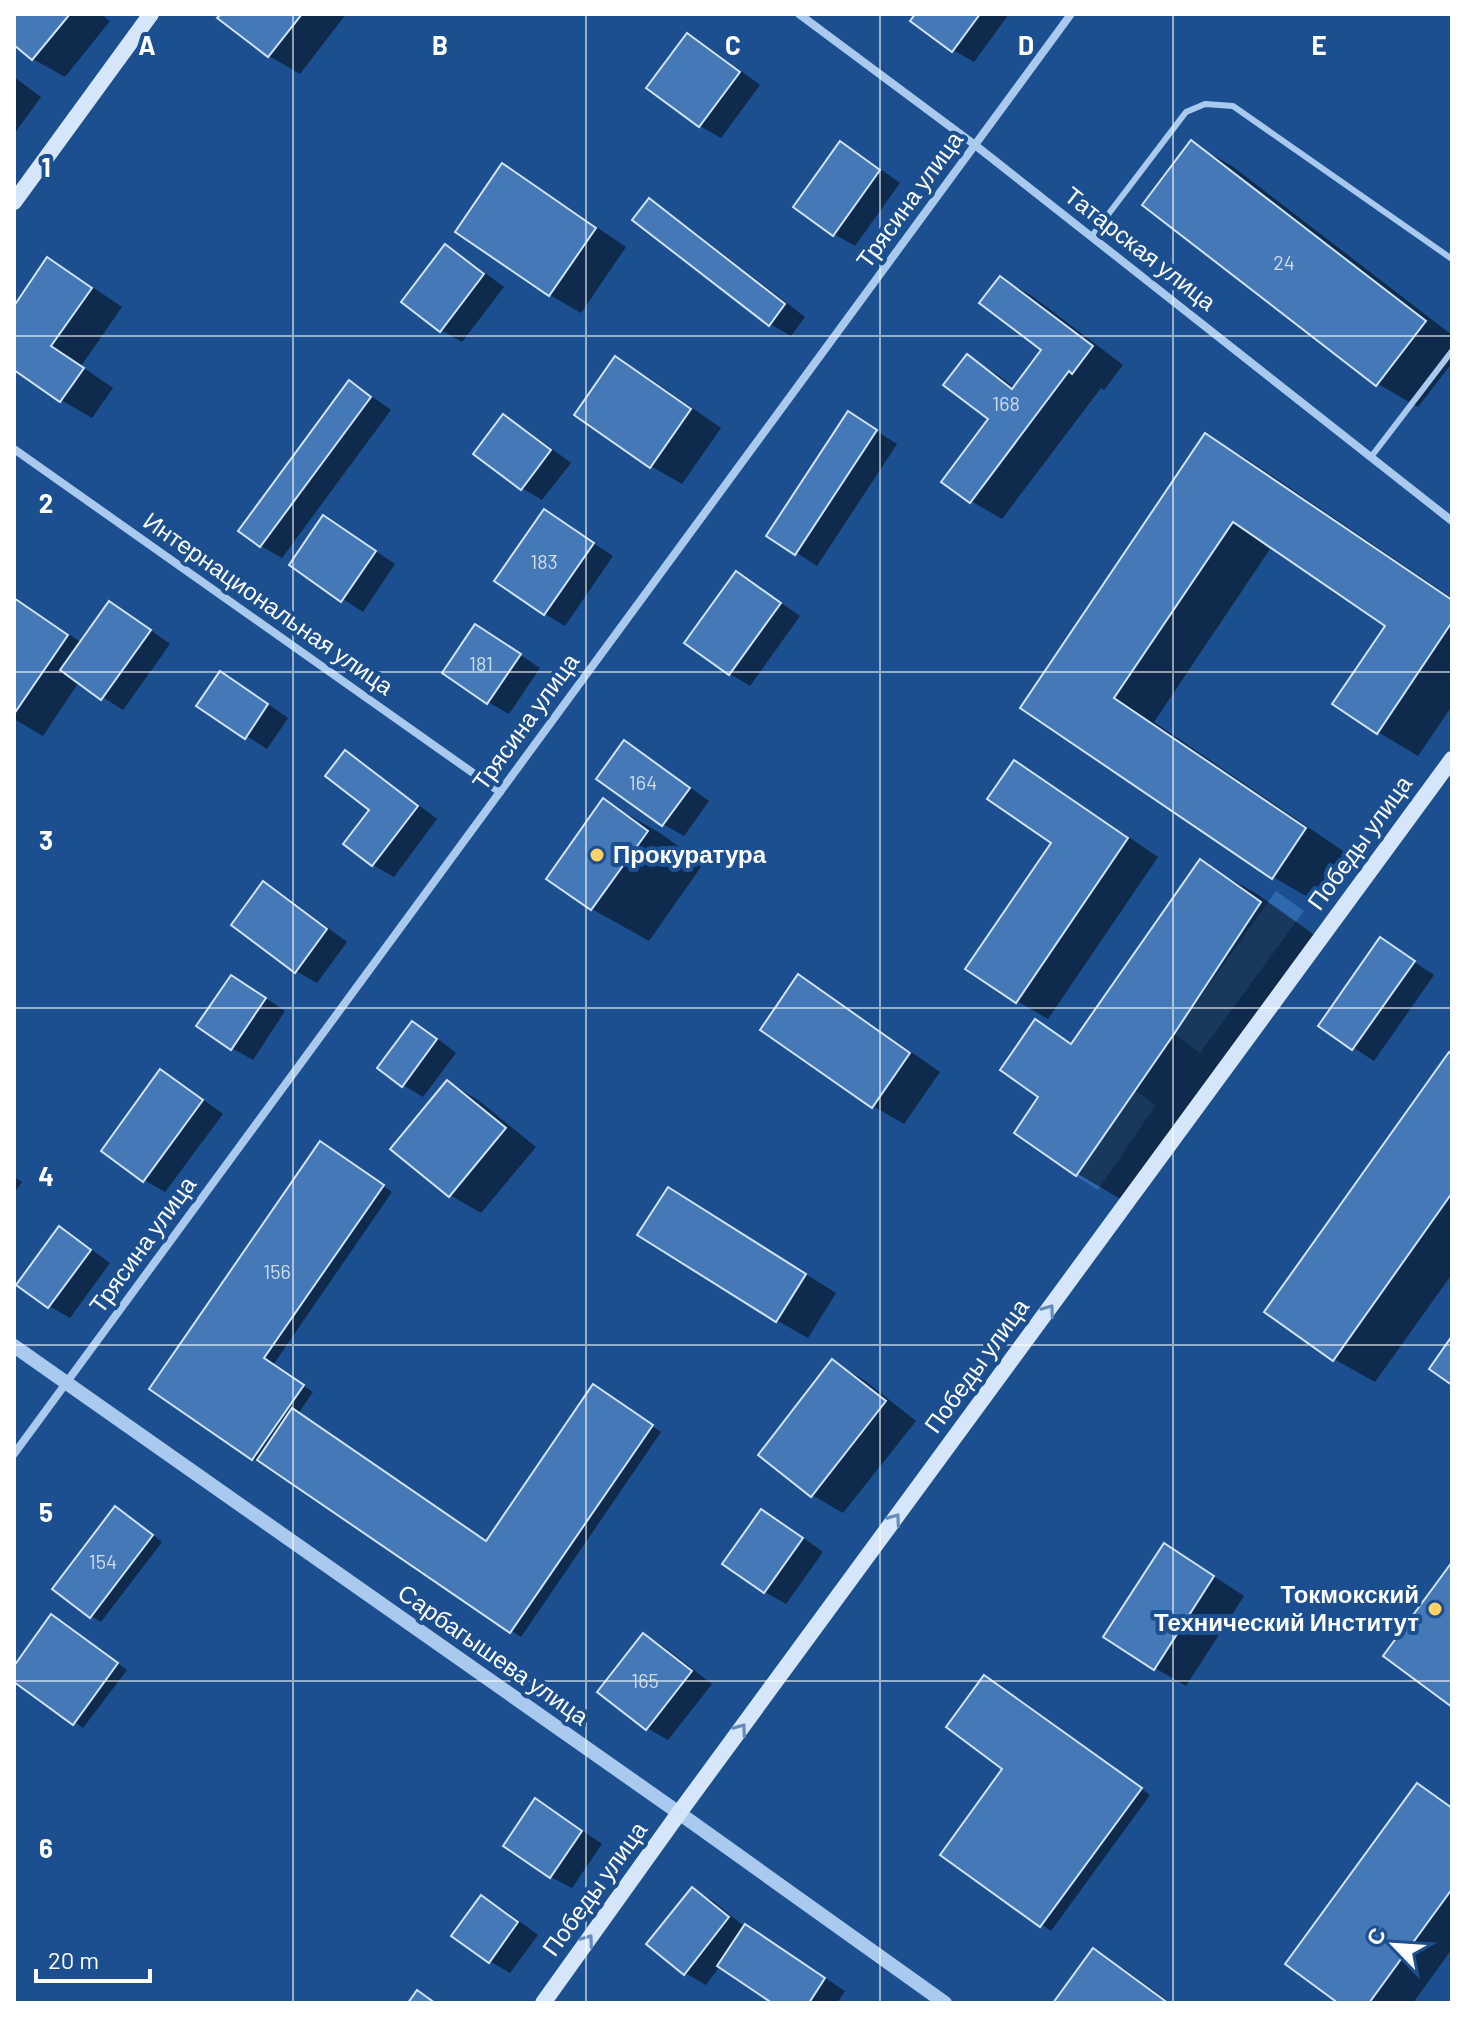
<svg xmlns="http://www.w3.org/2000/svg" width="1466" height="2017" viewBox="0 0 1466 2017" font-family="Barlow,sans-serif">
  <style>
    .green { fill: #2e69ad }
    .shadow { fill: #0007 }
    .building { fill: #4478b7; stroke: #cfe3fa; stroke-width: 2 }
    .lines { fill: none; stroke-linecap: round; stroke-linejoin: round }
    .service { stroke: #a9c9ee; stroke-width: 6 }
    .minor { stroke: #a9c9ee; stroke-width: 8 }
    .tertiary { stroke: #a9c9ee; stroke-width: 14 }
    .secondary { stroke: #d6e6fa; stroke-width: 16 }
    .oneway { stroke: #668bba }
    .grid { fill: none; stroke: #fff; stroke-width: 2; stroke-opacity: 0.55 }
    .poi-dot { fill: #ffd166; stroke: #1b4f8f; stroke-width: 3 }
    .labels { text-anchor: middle; stroke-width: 8; stroke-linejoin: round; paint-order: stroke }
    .number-label { font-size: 20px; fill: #d0dded }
    .street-label { font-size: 24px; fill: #fff; stroke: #1b4f8f }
    .poi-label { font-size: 24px; font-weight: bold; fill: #fff; stroke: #1b4f8f; text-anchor: start }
    .grid-label { font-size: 26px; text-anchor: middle; font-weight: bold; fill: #fff; stroke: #1b4f8f; stroke-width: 8; stroke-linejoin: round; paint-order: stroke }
  </style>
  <rect width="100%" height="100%" fill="#1b4f8f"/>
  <g class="green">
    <path d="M1276,891l28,20 -104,142 -26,-19z"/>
    <path d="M1134,1090l22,15 -58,85 -22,-14z"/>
  </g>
  <g class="shadow">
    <path d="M14,14h86l10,7 -45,56 -32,-18 -19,-16z"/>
    <path d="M223,14h123l-46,60 -31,-18 -49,-38z"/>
    <path d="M918,14h91l-35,48 -21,-12 -40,-29z"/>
    <path d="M688,35l20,12 52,38 -39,53 -21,-12 -51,-38z"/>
    <path d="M14,77l27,20 -27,37z"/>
    <path d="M1191,143l41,23 220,169v28l-34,44 -40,-23z"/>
    <path d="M840,144l21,11 39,28 -45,63 -21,-12z"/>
    <path d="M502,166l31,18 93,63 -45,66 -31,-18 -92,-63z"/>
    <path d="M649,201l21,12 135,104 -14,19 -21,-12z"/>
    <path d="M446,247l20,12 38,28 -42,55 -21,-12z"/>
    <path d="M48,260l31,18 43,29 -41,59 32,22 -21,30 -31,-18 -47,-33v-58z"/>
    <path d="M1001,278l31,18 91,69 -19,25 -3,-2 -99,131 -31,-18 20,-82 -24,-62 31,18 17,13 29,-39z"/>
    <path d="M615,358l31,18 75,52 -39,56 -31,-18z"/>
    <path d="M350,383l20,12 21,15 -109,148 -21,-12z"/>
    <path d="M503,417l21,11 47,35 -29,37 -20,-12z"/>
    <path d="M869,426l28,18 -80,122 -48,-31z"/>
    <path d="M1206,436l41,23 205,139v108l-34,50 -40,-24 10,-107 -116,-79 -118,176 192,131 -33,47 -40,-23 -250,-170z"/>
    <path d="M545,511l68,45 -48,70 -20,-12z"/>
    <path d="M344,530l51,34 -32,48 -72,-47z"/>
    <path d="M737,574l20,12 43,30 -50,70 -20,-12z"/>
    <path d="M14,597l68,46 28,-40 20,12 40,29 -47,66 -44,-28 -36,54 -29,-17z"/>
    <path d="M497,639l43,29 -31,46 -21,-12z"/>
    <path d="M241,685l47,33 -21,31 -69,-44z"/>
    <path d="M624,743l21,12 64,46 -25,35 -21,-12z"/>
    <path d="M345,753l21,12 71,54 -43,58 -21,-12 -27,-21 26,-35z"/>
    <path d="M1015,763l31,18 112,76 -110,162 -31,-18 37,-159z"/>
    <path d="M604,801l56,32 43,31 -54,77 -57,-32 -43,-31z"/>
    <path d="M1201,862l56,32 59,42 -86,130 -96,141 -56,-33 -61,-42 24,-35 -5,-75 38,22z"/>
    <path d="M264,884l21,12 62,46 -30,41 -21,-12z"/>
    <path d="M1381,940l53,35 -60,86 -53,-35z"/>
    <path d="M798,977l31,18 111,77 -36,52 -31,-18z"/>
    <path d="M252,989l33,22 -32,49 -21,-12z"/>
    <path d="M413,1023l20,12 23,18 -33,44 -20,-12z"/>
    <path d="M1452,1056v218l-77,108 -41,-23z"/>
    <path d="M161,1072l21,12 41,30 -58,78 -21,-12 -41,-30z"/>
    <path d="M447,1082l31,18 58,47 -55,66 -31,-18 -57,-46z"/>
    <path d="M330,1149l62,43 -119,173 40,27 -15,22 189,129 116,-150 58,39 -140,205 -257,-175 -1,2 -10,-5 -101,-71z"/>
    <path d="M14,1177l8,5 -8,11z"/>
    <path d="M60,1229l20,12 30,22 -40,55 -21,-12 -30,-21z"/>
    <path d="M807,1275l29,18 -28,45 -30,-17z"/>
    <path d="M833,1362l31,18 52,41 -73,92 -31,-18z"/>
    <path d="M762,1511l21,12 40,29 -37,52 -21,-12 -40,-29z"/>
    <path d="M125,1514l37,28 -61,80 -10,-6z"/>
    <path d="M1195,1564l49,32 -58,90 -31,-18z"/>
    <path d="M62,1623l65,47 -44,58 -69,-49v-10z"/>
    <path d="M643,1635l21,12 48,37 -44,56 -21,-12 -47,-37z"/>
    <path d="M994,1683l156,112 -99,136 -108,-76 62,-87z"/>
    <path d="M1418,1785l34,21v143l-39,54h-72z"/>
    <path d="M536,1801l21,12 45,31 -30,44 -21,-11z"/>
    <path d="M692,1889l21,12 32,26 21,12 79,52 -8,12h-61l-56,-37 -14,19 -21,-12z"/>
    <path d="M482,1897l21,12 35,26 -28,38 -20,-12z"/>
    <path d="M1093,1951l31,18 47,34h-115z"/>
  </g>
  <g class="building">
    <path d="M14,14h56l-38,46 -18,-15z"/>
    <path d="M221,14h81l-34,43 -51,-39z"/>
    <path d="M915,14h65l-28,38 -42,-31z"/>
    <path d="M687,33l53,39 -41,55 -53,-39z"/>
    <path d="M1191,140l235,181 -50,65 -234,-181z"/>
    <path d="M840,141l40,29 -47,66 -40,-29z"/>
    <path d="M502,163l94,65 -47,68 -94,-64z"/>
    <path d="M649,198l136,106 -16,22 -137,-106z"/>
    <path d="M445,244l39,30 -44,58 -39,-30z"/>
    <path d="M47,257l45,31 -41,58 33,22 -24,34 -46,-32v-64z"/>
    <path d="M1000,276l93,70 -21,28 -3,-3 -99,132 -29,-21 47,-63 -45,-34 24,-31 45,35 29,-39 -62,-47z"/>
    <path d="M615,356l76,53 -41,59 -76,-53z"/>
    <path d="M349,380l22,17 -111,150 -22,-16z"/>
    <path d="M848,411l29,19 -82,125 -29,-19z"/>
    <path d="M503,414l48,36 -30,40 -48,-36z"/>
    <path d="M1205,433l247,167v22l-75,112 -45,-30 53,-78 -152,-104 -119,176 192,130 -34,51 -252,-171z"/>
    <path d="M544,509l50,34 -50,72 -50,-34z"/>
    <path d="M323,515l53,36 -35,51 -52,-37z"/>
    <path d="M736,571l45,32 -52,72 -45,-32z"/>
    <path d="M14,598l54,37 -54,79z"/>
    <path d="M109,601l42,29 -50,70 -41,-30z"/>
    <path d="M475,624l46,30 -34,50 -45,-31z"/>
    <path d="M220,671l48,33 -23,35 -49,-33z"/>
    <path d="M624,740l66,48 -28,38 -66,-47z"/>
    <path d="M345,750l73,56 -46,60 -29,-22 26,-34 -44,-34z"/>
    <path d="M1014,760l114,78 -112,165 -51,-34 86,-126 -64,-44z"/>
    <path d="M603,798l45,33 -57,79 -45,-31z"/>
    <path d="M1200,859l61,43 -87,132 -98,142 -62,-43 24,-36 -38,-27 35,-51 36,25z"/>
    <path d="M263,881l64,48 -32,44 -64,-48z"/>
    <path d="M1380,937l35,24 -63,89 -34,-24z"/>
    <path d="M798,974l112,79 -38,55 -112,-78z"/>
    <path d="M231,975l35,23 -35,52 -35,-24z"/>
    <path d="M412,1021l25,18 -35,48 -25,-19z"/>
    <path d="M1449,1052l3,3v138l-119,168 -69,-49z"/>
    <path d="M160,1069l43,31 -60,82 -42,-31z"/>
    <path d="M447,1080l59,48 -57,69 -59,-48z"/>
    <path d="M320,1141l64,44 -120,173 40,27 -52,75 -103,-71z"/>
    <path d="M668,1187l138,87 -30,48 -139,-87z"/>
    <path d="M59,1226l32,24 -43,58 -32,-23z"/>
    <path d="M1452,1336v49l-23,-16z"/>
    <path d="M832,1359l54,42 -75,96 -53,-42z"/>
    <path d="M593,1384l60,41 -143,208 -253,-173 35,-52 194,133z"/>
    <path d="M115,1506l38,29 -63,83 -38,-29z"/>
    <path d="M761,1509l42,29 -39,55 -42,-29z"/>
    <path d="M1164,1543l50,33 -60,94 -51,-33z"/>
    <path d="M1452,1562v145l-69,-51z"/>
    <path d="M51,1614l67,49 -45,62 -59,-43v-16z"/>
    <path d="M643,1633l49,38 -46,59 -49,-38z"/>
    <path d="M984,1675l158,113 -102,139 -100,-72 62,-86 -56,-42z"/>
    <path d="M1417,1783l35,25v81l-83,114h-31l-53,-39z"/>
    <path d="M535,1798l47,33 -32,47 -47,-32z"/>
    <path d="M692,1887l37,30 -45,58 -38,-31z"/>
    <path d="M481,1895l37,27 -29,41 -38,-27z"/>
    <path d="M745,1924l80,54 -16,25h-37l-55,-37z"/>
    <path d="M1093,1948l75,55h-115z"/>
    <path d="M417,1990l18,13h-27z"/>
  </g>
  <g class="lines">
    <g class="service">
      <path d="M1091,237l95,-125 19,-8 28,2 219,153"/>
      <path d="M1371,457l81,-106"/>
    </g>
    <g class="minor">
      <path d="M799,14l176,131 477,376"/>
      <path d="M14,449l486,343"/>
      <path d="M14,1454l1057,-1440"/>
    </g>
    <path class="tertiary" d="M14,1346l665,467 266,190"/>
    <g class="secondary">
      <path d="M14,202l137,-188"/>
      <path d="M543,2003l136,-190 773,-1054"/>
    </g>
  </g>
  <defs><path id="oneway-chevron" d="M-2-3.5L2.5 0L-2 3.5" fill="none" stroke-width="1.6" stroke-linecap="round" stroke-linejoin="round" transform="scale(2)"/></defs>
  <g class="oneway">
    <use href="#oneway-chevron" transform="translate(1049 1310) rotate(-54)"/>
    <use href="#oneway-chevron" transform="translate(895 1519) rotate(-54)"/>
    <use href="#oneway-chevron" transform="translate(741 1729) rotate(-54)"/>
    <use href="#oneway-chevron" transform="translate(588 1940) rotate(-54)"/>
  </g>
  <path class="grid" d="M293,14v1989M586,14v1989M880,14v1989M1173,14v1989M14,336h1438M14,672h1438M14,1008h1438M14,1345h1438M14,1681h1438"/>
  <g class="poi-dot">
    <circle cx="597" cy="855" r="8"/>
    <circle cx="1435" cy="1609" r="8"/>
  </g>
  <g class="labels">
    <g class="number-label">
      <text x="1284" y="270">24</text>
      <text x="1006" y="411">168</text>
      <text x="544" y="569">183</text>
      <text x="481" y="671">181</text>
      <text x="643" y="790">164</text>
      <text x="277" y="1279">156</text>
      <text x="103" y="1569">154</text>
      <text x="645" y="1688">165</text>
    </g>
    <g class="street-label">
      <text transform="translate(910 200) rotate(-54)" y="8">Трясина улица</text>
      <text transform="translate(1140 249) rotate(38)" y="8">Татарская улица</text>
      <text transform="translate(268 604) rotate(35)" y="8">Интернациональная улица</text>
      <text transform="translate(526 722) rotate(-54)" y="8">Трясина улица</text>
      <text transform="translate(1360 843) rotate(-54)" y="8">Победы улица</text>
      <text transform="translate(143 1245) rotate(-54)" y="8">Трясина улица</text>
      <text transform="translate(977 1366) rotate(-54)" y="8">Победы улица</text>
      <text transform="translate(493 1655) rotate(35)" y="8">Сарбагышева улица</text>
      <text transform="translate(595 1889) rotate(-54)" y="8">Победы улица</text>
    </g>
    <g class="poi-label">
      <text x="613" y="863">Прокуратура</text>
      <text x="1419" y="1603" text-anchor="end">Токмокский<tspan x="1419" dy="28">Технический Институт</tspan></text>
    </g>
  </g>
  <g class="grid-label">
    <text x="147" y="55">A</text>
    <text x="440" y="55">B</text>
    <text x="733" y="55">C</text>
    <text x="1026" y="55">D</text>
    <text x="1319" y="55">E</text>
    <text x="46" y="177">1</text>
    <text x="46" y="513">2</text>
    <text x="46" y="850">3</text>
    <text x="46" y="1186">4</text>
    <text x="46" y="1522">5</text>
    <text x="46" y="1858">6</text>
  </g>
  <rect width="1466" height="2017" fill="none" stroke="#ffffff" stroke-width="32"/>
  <g transform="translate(1394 1945) rotate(295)" stroke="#1b4f8f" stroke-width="6" paint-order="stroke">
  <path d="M0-6L14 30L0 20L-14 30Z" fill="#ffffff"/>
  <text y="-12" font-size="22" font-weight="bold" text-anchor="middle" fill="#ffffff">С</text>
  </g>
  <path d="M36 1969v12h114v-12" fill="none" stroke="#ffffff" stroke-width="4"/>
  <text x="48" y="1969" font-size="24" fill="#ffffff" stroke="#1b4f8f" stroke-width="6" paint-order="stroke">20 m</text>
</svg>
